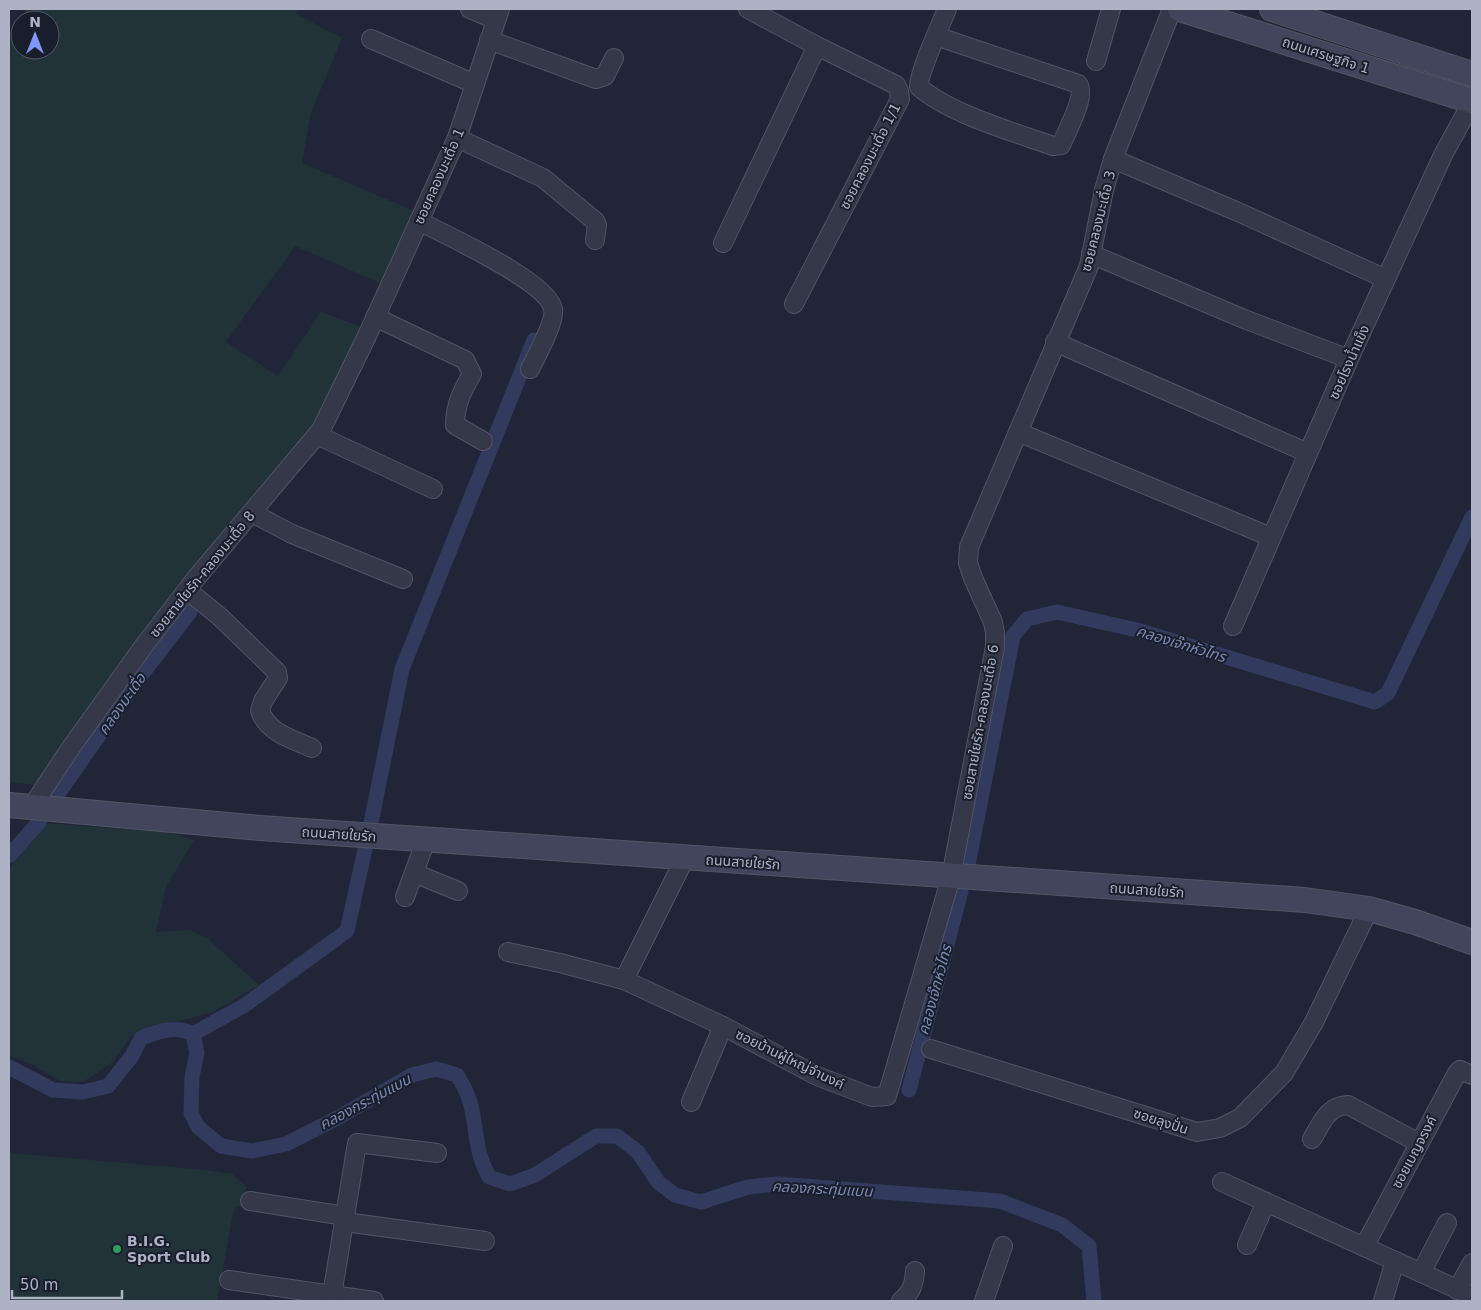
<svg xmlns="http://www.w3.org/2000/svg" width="1481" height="1310" viewBox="0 0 1481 1310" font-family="'DejaVu Sans','Noto Sans Thai',sans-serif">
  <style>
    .green { fill: #223239 }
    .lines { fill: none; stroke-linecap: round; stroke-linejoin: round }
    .canal { stroke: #323b5d; stroke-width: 15 }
    .street-casing { stroke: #515566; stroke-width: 20 }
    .secondary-casing { stroke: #515566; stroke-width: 26 }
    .street { stroke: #343849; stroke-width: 18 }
    .secondary { stroke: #41465c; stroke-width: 24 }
    .leisure-dot { fill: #2e9e5b; stroke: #191e2d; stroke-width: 2 }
    .labels { text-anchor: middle; stroke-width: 4; stroke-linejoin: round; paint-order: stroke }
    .street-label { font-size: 14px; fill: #aeb2c5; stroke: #191e2d }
    .poi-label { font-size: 14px; font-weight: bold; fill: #aeb2c5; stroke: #191e2d; text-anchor: start }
    .water-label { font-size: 15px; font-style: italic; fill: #7d8ab2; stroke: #191e2d }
  </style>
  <rect width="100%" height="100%" fill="#202638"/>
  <g class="green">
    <path d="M26,9h271l-1,5 46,24 -31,75 -9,50 112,48 -34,72 -85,-37 -69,96 52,34 43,-64 41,15 -47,97 -69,79 -82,102 -129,180 -26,-3v-736l11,-24v28h30v-30h-29z"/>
    <path d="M45,823l123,9 26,8 -28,47 -10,45 35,-2 17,9 51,46 -46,27 -34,9 -23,3 -25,12 -18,26 -30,20 -23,-1 -29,-17 -22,-9v-187z"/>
    <path d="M9,1153l197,17 26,4 15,13 -6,19 -7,2 -17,93h-208z"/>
  </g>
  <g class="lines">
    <g class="canal">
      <path d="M56,797l80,-115 54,-70"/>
      <path d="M371,823l31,-154 132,-329"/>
      <path d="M9,856l31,-35"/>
      <path d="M968,865l45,-229 14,-17 30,-7 80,18 238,72 13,-9 84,-176"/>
      <path d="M193,1034l52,-29 102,-74 18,-82"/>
      <path d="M9,1067l44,23 30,2 25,-6 24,-30 9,-18c18,-7 34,-13 52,-4l4,19 -5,24 -1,36 7,14 23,19 31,5 34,-7 53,-27 73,-42 24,-6 21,6c19,29 15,45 22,76 2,9 6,18 10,26l21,7 25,-9 61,-39h21l21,16 20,30 17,13 26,7 47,-15 29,-3 223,17 62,24 27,21 5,55"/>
      <path d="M909,1090l52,-199"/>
    </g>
    <g class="street-casing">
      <g id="street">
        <path d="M470,9l26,11"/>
        <path d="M748,9l69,37 79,39 3,6 1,8 -106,205"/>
        <path d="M936,36l142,48c9,11 -12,49 -17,61l-8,1c-39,-14 -103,-32 -134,-59 -1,-13 22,-63 28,-78"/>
        <path d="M371,39l104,45"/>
        <path d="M489,40l107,39 9,-3 9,-18"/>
        <path d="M1096,61l15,-52"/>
        <path d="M457,138l86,40 52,43 2,4 -2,15"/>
        <path d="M1113,159l123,52 150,68"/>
        <path d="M419,221c26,14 129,60 134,88 3,11 -17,48 -23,60"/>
        <path d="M723,243l94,-197"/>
        <path d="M1091,254l153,65 105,40"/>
        <path d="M375,317l90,43 7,14c-10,17 -17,31 -17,51l28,16"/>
        <path d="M1055,342l253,111"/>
        <path d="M1018,432l253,105"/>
        <path d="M317,435l116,54"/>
        <path d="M252,513l40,21 111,45"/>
        <path d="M187,590l32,26 58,56 1,6 -15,23 -3,10c8,22 32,28 52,37"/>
        <path d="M1233,626l116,-267 94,-204 29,-53"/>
        <path d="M31,808l39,-59 73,-102 54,-70 124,-147 45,-92 91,-200 43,-129"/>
        <path d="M414,873l44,18"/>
        <path d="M405,897l21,-57"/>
        <path d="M508,952l52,11 64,17 99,46 94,50 55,21 15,-1 64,-219 44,-230v-14l-2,-11 -20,-44 -5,-15 1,-16 120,-281 15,-76 9,-31 59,-150"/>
        <path d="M624,980l61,-122"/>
        <path d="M931,1049l266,83 23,-4 20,-10 44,-45 29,-49 56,-115"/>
        <path d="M691,1102l32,-76"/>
        <path d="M1312,1139c10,-16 15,-33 36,-34l71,38"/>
        <path d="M1222,1182l250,114"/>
        <path d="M250,1201l95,15"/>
        <path d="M345,1222l140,19"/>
        <path d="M1247,1245l19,-43"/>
        <path d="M1364,1247l93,-174 3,-3 12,5"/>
        <path d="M1421,1273l26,-50"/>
        <path d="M229,1280l145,21"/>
        <path d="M1457,1290l15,-27"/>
        <path d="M331,1301l26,-158 80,10"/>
        <path d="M901,1301c11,-9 13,-17 14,-30"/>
        <path d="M984,1301l19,-55"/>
        <path d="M1383,1301l12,-40"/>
      </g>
    </g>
    <g class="secondary-casing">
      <g id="secondary">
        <path d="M1180,9l292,92"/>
        <path d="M1272,9l200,65"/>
        <path d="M9,805l251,23 1045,72 64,9 46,13 57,20"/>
      </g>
    </g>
    <use href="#street" class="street"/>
    <use href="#secondary" class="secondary"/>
  </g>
  <circle class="leisure-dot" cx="117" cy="1249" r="5"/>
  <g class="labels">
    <g class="street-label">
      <text transform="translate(1326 55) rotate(18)" y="5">ถนนเศรษฐกิจ 1</text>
      <text transform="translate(870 156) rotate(-63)" y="5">ซอยคลองมะเดื่อ 1/1</text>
      <text transform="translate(439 176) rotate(-66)" y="5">ซอยคลองมะเดื่อ 1</text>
      <text transform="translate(1098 221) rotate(-76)" y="5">ซอยคลองมะเดื่อ 3</text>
      <text transform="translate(1349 362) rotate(-66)" y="5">ซอยโรงน้ำแข็ง</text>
      <text transform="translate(202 574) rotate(-51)" y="5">ซอยสายใยรัก-คลองมะเดื่อ 8</text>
      <text transform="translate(980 722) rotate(-80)" y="5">ซอยสายใยรัก-คลองมะเดื่อ 6</text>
      <text transform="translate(339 834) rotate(4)" y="5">ถนนสายใยรัก</text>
      <text transform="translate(743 862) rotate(4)" y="5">ถนนสายใยรัก</text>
      <text transform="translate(1147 890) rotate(4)" y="5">ถนนสายใยรัก</text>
      <text transform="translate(790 1059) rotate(26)" y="5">ซอยบ้านผู้ใหญ่จำนงค์</text>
      <text transform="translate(1161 1121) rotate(18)" y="5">ซอยลุงปั่น</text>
      <text transform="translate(1414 1152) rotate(-62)" y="5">ซอยเบญจรงค์</text>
    </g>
    <g class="poi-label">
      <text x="127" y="1246">B.I.G.<tspan x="127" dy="16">Sport Club</tspan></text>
    </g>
    <g class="water-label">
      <text transform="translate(1181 644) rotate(17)" y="5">คลองเจ๊กหัวไทร</text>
      <text transform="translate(122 704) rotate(-55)" y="5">คลองมะเดื่อ</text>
      <text transform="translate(935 990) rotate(-75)" y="5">คลองเจ๊กหัวไทร</text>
      <text transform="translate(365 1102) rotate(-28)" y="5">คลองกระทุ่มแบน</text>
      <text transform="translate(822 1189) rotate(3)" y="5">คลองกระทุ่มแบน</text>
    </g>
  </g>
  <rect width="1481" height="1310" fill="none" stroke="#aeb2c5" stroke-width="20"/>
  <g transform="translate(35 35)"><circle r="24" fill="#191e2d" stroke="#55596a"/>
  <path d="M0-4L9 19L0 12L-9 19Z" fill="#7f96fa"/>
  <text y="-8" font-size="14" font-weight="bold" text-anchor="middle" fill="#aeb2c5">N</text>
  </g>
  <path d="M12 1290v8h110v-8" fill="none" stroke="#aeb2c5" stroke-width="2.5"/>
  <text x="20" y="1290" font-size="15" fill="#aeb2c5" stroke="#191e2d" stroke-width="4" paint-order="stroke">50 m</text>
</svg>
